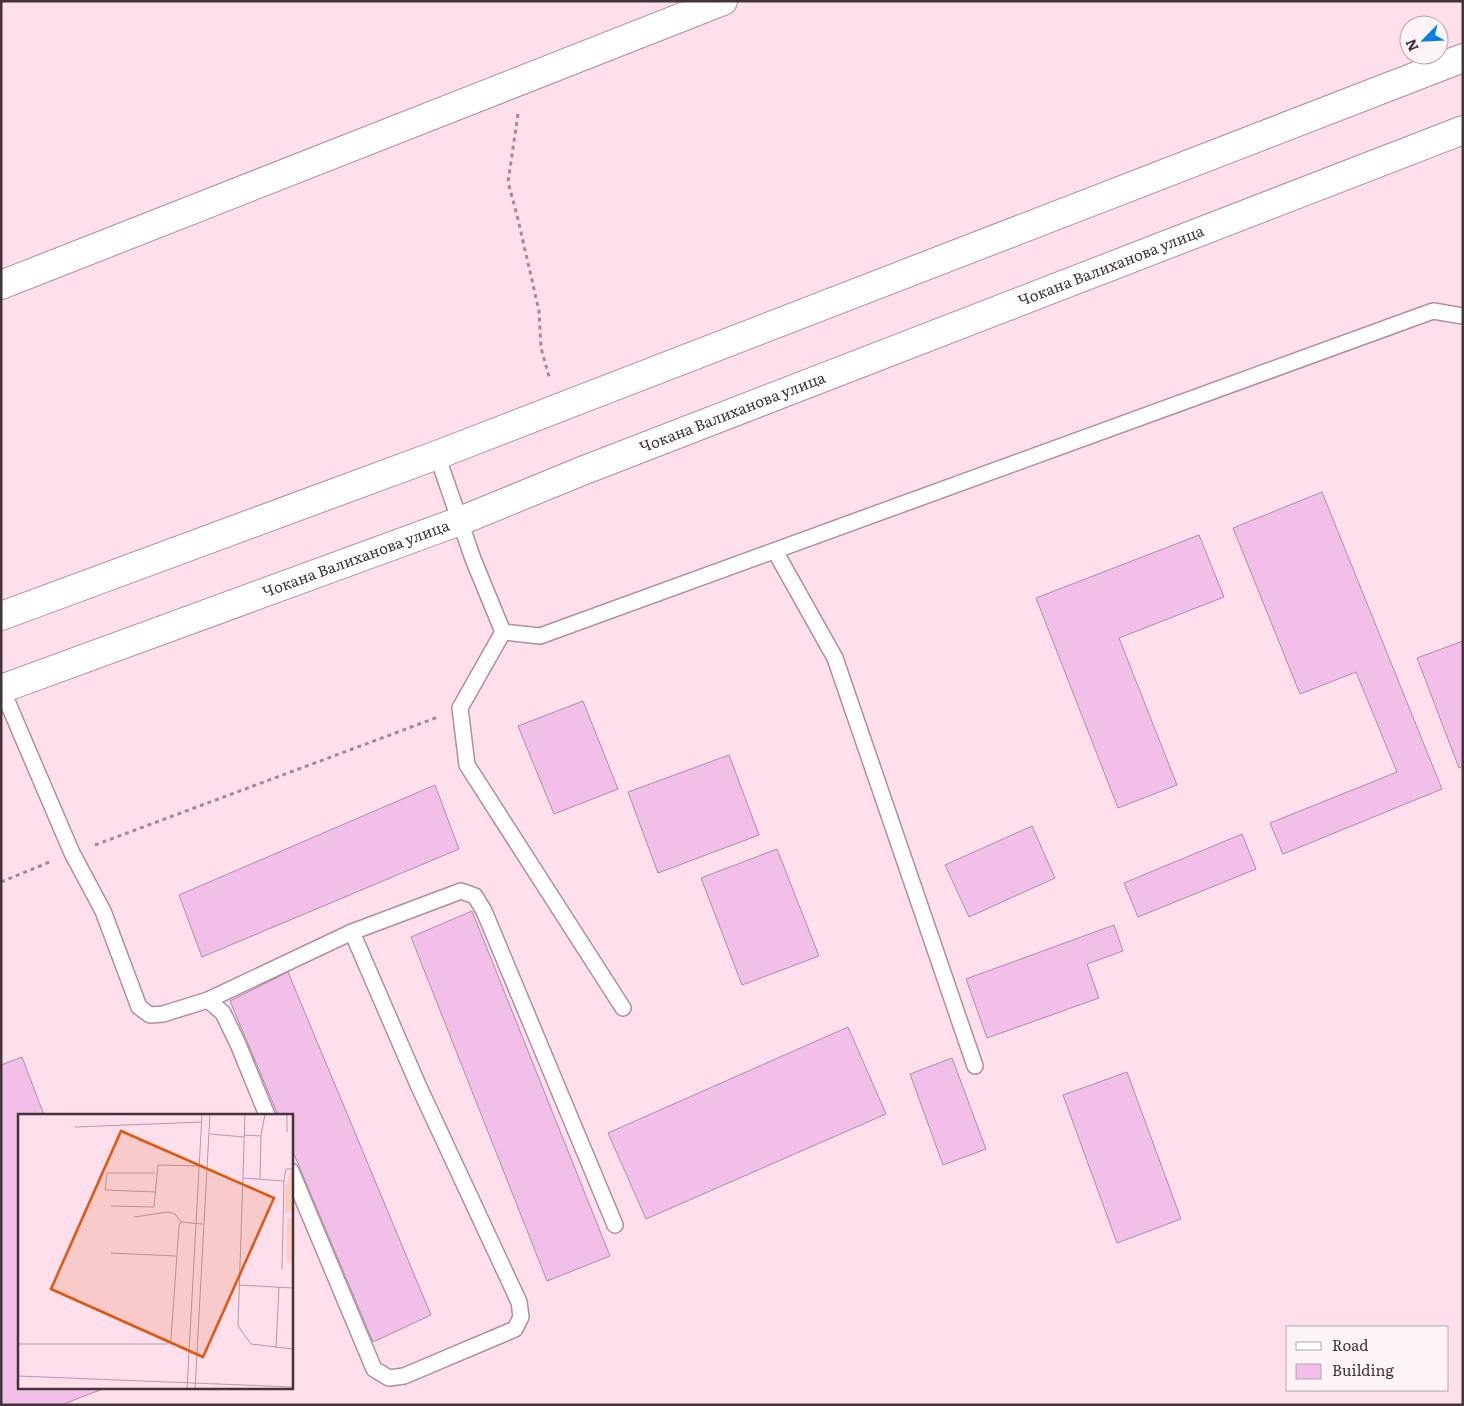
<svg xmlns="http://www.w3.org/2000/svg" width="1464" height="1406" viewBox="0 0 1464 1406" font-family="Literata,serif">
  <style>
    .building { fill: #f1bfe7; stroke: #ac8fa6 }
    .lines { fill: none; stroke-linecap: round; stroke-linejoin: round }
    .lane-casing { stroke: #b28e9c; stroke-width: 18 }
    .street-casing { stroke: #b28e9c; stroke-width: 30 }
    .primary-casing { stroke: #b28e9c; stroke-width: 30 }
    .path { stroke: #a28b94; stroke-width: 3; stroke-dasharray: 4 4; stroke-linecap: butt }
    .lane { stroke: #fff; stroke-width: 15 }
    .street { stroke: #fff; stroke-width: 28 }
    .primary { stroke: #fff; stroke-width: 28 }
    .labels { text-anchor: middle; stroke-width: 4.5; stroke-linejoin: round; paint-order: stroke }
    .street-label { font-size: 15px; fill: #43343a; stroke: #fcf4f7 }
    .inset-road { fill: none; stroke: #b39ba4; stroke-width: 1 }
    .view { fill: #e0570e; fill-opacity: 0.15; stroke: #e0570e; stroke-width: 2.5 }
    .inset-edge { fill: none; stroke: #43343a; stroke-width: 2.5 }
  </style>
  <rect width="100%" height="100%" fill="#fedfeb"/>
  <g class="building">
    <path d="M1322,492l120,297 -159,65 -13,-31 127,-51 -41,-100 -56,22 -67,-166z"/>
    <path d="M1199,535l25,62 -105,41 58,147 -59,23 -82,-210z"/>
    <path d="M1463,641v125l-4,2 -42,-110z"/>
    <path d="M583,701l35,88 -64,25 -36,-88z"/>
    <path d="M729,755l30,80 -101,38 -30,-81z"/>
    <path d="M435,785l24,64 -257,108 -23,-62z"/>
    <path d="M1032,826l23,52 -86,39 -24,-52z"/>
    <path d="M1242,834l14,35 -118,48 -14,-34z"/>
    <path d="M777,849l42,107 -77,29 -41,-107z"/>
    <path d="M472,911l138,345 -63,25 -136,-344z"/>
    <path d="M1114,925l9,26 -36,13 12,34 -112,40 -21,-59z"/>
    <path d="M288,972l143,343 -58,27 -82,-195v-32h-13l-48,-114z"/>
    <path d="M848,1027l38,87 -240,105 -38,-86z"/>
    <path d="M22,1057l22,58h-25v272h89l-47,18h-60v-340z"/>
    <path d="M952,1058l34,91 -43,16 -33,-91z"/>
    <path d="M1127,1072l54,147 -64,24 -54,-148z"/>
  </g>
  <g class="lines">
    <g class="lane-casing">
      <g id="lane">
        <path d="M437,455l36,104 30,73 37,4 893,-325 30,5"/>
        <path d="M775,551l60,107 140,408"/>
        <path d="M503,632l-43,76 7,57 156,243"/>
        <path d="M1,687l71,166 31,58 36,96 11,8 13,-1 45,-14 144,-68 109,-41 14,5 9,15 131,314"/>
        <path d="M208,1000l15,13 15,31 29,71"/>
        <path d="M291,1171l83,198 15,9 15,-2 111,-47 6,-12 -2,-15 -100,-215 -67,-155"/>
      </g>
    </g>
    <g class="street-casing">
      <path id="street" d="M1,285l722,-284"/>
    </g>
    <g class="primary-casing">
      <g id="primary">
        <path d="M1,616l436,-161 1026,-397"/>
        <path id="s1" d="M1,689l459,-168 122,-50 881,-341"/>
      </g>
    </g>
    <g class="path">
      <path d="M518,114l-10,68 9,33 22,96 2,37 9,32"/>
      <path d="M95,845l343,-128"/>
      <path d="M1,882l51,-21"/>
    </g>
    <use href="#lane" class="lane"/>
    <use href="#street" class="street"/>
    <use href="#primary" class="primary"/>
  </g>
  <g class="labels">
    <g class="street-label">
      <text dy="5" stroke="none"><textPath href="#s1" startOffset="1188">Чокана Валиханова улица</textPath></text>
      <text dy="5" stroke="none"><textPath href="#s1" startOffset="782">Чокана Валиханова улица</textPath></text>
      <text dy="5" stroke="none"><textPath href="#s1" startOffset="378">Чокана Валиханова улица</textPath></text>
    </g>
  </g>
  <g transform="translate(18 1114)">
    <rect width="275" height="275" fill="#fedfeb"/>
    <path d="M272,57h3v42h-8l1,-28zM269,104h6v45h-6z" fill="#feccc0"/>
    <path class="inset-road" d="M227,0l-7,212 13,18 42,5M57,13l127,-5M269,18v-18M192,20l34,3M226,21l17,1 -1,43M243,22l4,-22M137,59h-48l-2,17 51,2M225,64l41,3 2,-12h7M93,92l43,1 4,-42 43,1M116,103l34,-5 7,2 6,8M93,139l65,3M264,156l2,-89M220,171l55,3M0,230h149l4,-5 8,-113 2,-4 22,2M258,234l3,-61M0,262l275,11M169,275l15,-275M177,275l15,-275"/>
    <path class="view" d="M103,17l153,67 -71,159 -152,-68z"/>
    <rect width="275" height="275" class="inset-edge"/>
  </g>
  <rect width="1464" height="1406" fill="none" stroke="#43343a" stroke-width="5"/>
  <rect x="1286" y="1326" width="162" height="65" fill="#fcf4f7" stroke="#b2a7ab"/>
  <rect x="1296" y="1342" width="25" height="8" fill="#ffffff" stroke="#b2a7ab"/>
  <text x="1332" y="1351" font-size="15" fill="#43343a">Road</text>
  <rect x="1296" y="1364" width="25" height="15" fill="#f1bfe7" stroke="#b2a7ab"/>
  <text x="1332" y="1376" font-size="15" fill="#43343a">Building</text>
  <g transform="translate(1424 40) rotate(246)"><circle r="24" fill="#fcf4f7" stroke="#b2a7ab"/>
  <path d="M0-4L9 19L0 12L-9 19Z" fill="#0081e7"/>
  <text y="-8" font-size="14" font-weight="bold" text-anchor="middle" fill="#43343a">N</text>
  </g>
</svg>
